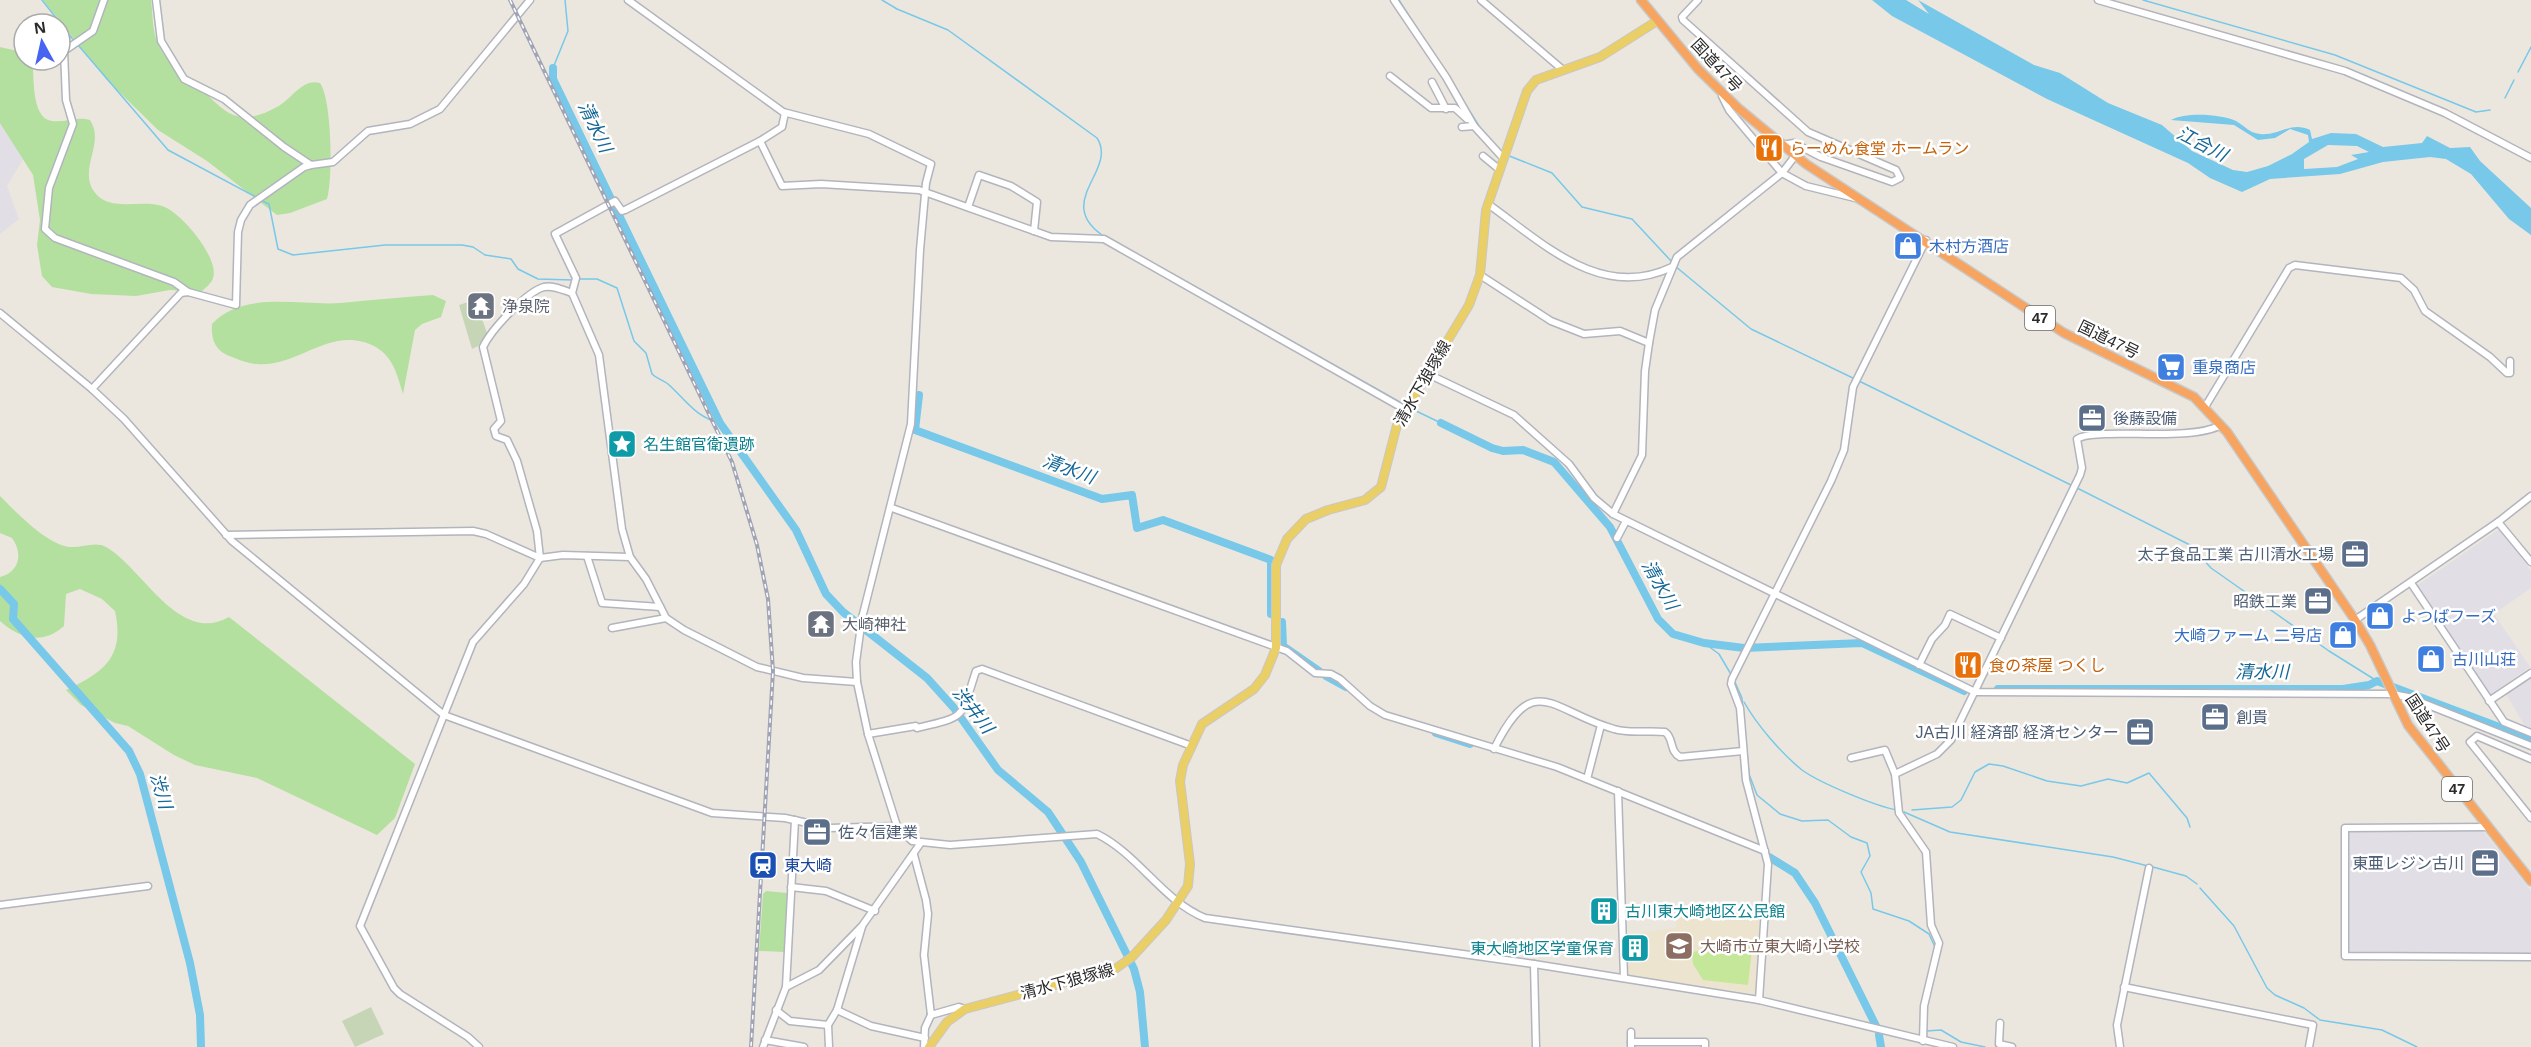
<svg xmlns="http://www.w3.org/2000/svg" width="2531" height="1047" viewBox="0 0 2531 1047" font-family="Arial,'Noto Sans JP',sans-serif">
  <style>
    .industrial { fill: #e1dee5 }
    .education { fill: #ede4cf }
    .green { fill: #b3e09e }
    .cemetery { fill: #c5d5b6 }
    .pitch { fill: #c4e79a }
    .water { fill: #77c8e9; fill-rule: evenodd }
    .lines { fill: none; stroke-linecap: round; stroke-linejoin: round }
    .stream { stroke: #77c8e9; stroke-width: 1.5 }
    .river { stroke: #77c8e9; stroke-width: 8 }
    .minor-casing { stroke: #b2b4be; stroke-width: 9 }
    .major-casing { stroke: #c8c8c8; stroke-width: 10 }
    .highway-casing { stroke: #c8c8c8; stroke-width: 11 }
    .minor { stroke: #fff; stroke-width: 6 }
    .major { stroke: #eace66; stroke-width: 8 }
    .highway { stroke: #f6a45f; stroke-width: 8 }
    .rail-casing { stroke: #a1a4b5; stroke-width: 4 }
    .rail { stroke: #fff; stroke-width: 1.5; stroke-dasharray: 4.5; stroke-linecap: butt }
    .labels { text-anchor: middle; stroke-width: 5; stroke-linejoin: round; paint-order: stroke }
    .shield { fill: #fff; stroke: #6b6b6b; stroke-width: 1.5 }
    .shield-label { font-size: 15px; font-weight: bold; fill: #2b2b2b }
    .street-label { font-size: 16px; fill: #2b2b2b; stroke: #fff }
    .food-label { font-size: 16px; fill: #c56008; stroke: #fff; text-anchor: start }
    .shop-label { font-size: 16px; fill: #366cbe; stroke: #fff; text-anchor: start }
    .worship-label { font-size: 16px; fill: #5b616d; stroke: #fff; text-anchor: start }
    .service-label { font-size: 16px; fill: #4e5e75; stroke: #fff; text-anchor: end }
    .culture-label { font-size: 16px; fill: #0d838f; stroke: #fff; text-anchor: start }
    .transit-label { font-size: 16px; fill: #164399; stroke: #fff; text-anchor: start }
    .education-label { font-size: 16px; fill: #785e54; stroke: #fff; text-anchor: start }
    .water-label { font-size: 18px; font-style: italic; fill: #146797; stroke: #fff }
  </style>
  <rect width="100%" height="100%" fill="#ece7de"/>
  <g class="industrial">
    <path d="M0,119l28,32 -21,35 12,33 -19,15z"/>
    <path d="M2501,528l30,43v17l-37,26 36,53 -40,28 -75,-108z"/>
    <path d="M2531,677v53l-5,-2 -20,-34z"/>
    <path d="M2482,830l49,61v63l-182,-1v-122z"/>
  </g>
  <path class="education" d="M1761,912l-6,82 -128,-19 -4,-41 53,-6 1,-14z"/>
  <g class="green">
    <path d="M43,0h108c2,15 1,32 8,46 7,16 23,24 35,36 29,26 39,49 83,25 14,-7 25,-29 43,-24 12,17 13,95 7,116l-37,14 -13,2 -70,-54 -49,-31 -52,-51z"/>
    <path d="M0,47l22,5 2,8h8c3,15 -2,58 20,61 13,2 24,-5 38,-1 16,24 -14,50 6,74 16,18 45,5 66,12 18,5 58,52 51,72 -1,5 -8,10 -12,14l-31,-2 -34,6 -45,-2 -39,-7 -10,-11 -5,-31 3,-25 -7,-45 -33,-52z"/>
    <path d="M433,295l13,6 -5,16 -19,7 -7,6 -12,64c-7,-24 -12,-44 -39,-52 -39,-11 -68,25 -107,22 -9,0 -22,-6 -30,-9 -13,-6 -16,-18 -15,-31 31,-34 88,-18 129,-21 31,-3 61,-6 92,-8z"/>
    <path d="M0,496c16,16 47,49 70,51 12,1 25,-6 36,0 36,20 73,99 123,70l186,147 -20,54 -18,17 -120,-57 -62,-13 -21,-10 -46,-29 -13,-3 -34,-18 -15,-15c38,-18 59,-33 49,-79l-13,-12 -22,-10 -14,5 -2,32c-21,19 -44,13 -64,-5v-44c20,-5 23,-24 12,-39l-12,-5z"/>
    <path d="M766,891l21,2 -3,59 -25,-1 4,-57z"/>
  </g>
  <g class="cemetery">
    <path d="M471,301l5,15h5l6,17 -9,13 -6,3 -13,-44z"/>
    <path d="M371,1007l13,27 -29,13 -13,-26z"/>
  </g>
  <path class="pitch" d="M1753,939l-5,46 -45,-5 -10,-16 -1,-12 19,-3 1,-6z"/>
  <path class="water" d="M1872,0h34l23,14 -11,-14 116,65 26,8 48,30 54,22 30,26 41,19 14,2 21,-6 24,-12 17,-12 -1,-7 -18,-6 -15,9 -17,2 -24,-15 -63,-5c15,-8 49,-6 65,1 9,5 13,12 24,13 18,2 31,-13 50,-4l2,9 19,-6 25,1 27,13 39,-4 5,-7 23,12 20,-1 10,14 51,47v27l-22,-16 -38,-45 -25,-15 -16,-2 -47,5 -43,12 -70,5 -28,13 -32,-14 -22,-15 -141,-64 -155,-83zM2328,145l29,1 12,6 -18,3 7,4 -21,8 -33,2v-10z"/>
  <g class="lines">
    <g class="stream">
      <path d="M42,0l33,42"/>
      <path d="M882,0l15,9 51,21 149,108c21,32 -43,63 5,97"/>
      <path d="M1399,0l82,129"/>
      <path d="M2143,0l192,55 141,57 14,-2"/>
      <path d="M78,45l90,105 88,47"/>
      <path d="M553,68l15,-37 -3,-31"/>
      <path d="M2518,72l13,-25"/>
      <path d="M2505,98l9,-18"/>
      <path d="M1507,155l45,18 30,34 50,12 40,43"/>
      <path d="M260,200l9,4 9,45 15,6 92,-10h77l11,2 12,8 26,4 7,10 20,10 35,1"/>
      <path d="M1675,266l76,63 104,50"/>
      <path d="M1171,273l234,132"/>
      <path d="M578,279h19l20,9 17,53 12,12 6,21c5,5 11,6 16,10 18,16 27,33 52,39"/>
      <path d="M1859,381l214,105"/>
      <path d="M1412,409l29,14"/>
      <path d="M2077,488l113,57 21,23 118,83 48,30"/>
      <path d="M1704,643l15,11 13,22"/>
      <path d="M1734,680l8,18"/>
      <path d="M1742,699l7,75 8,21 23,19 22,7 26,-1 23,17 16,6 3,13 -9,16 10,21 2,16 36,12 20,13 6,13"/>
      <path d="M1744,702c13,23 37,51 58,68 18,13 73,36 95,40"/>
      <path d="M1912,810l40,-3 9,-7 14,-28 14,-8 14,2 44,15 34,5 27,-7 19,4 22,-10 38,45 3,9"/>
      <path d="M1904,812l46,20 163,25 35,9"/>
      <path d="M2153,867l33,9 11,8"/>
      <path d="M2200,888l34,38 33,62 8,7 29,13 16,12 62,10 35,17"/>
      <path d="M1921,1023v-18l5,-18"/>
      <path d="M1926,1031l15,-1 20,12 24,5"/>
    </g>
    <g class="river">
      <path d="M553,68v11l58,120"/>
      <path d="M614,205l106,218 76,107 30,64 17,18 84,66 27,30 44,62 50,42 33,50 53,107 6,23 5,55"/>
      <path d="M919,395l-4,35 187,69 30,-4 5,33 26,-8 108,40v54"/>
      <path d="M1441,423l51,25 11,3 20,-1 31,12 56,65 48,92 15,15 31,9 40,5 118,-5 102,48"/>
      <path d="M0,589l14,15 -1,15 116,132 11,23 50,189 10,52 1,32"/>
      <path d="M1282,622l1,24 36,25"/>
      <path d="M1326,676l20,11"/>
      <path d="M1998,689h345l26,-4 8,-4 154,58"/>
      <path d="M1436,733l34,11"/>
      <path d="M1769,857l26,16 20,30 62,125"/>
      <path d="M1879,1035l2,12"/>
    </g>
    <g class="minor-casing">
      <g id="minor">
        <path d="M104,0l-11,31 -29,20 2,49 7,24 -24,64 -4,41 10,9 119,44 14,10 48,13 2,-73 3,-12 9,-15 54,-38 7,-2 -27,-18 -60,-48 -40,-20 -23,-38 -5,-41"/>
        <path d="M628,0l155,112 86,22 62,30 -5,19 -6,67 -9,174 -49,194 -6,44 1,20 11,52 29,92 15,15 38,4 147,-11c41,20 66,67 108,84l329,46 225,36 194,47"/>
        <path d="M1394,0l52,77 28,49 30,33"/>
        <path d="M1481,0l82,70"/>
        <path d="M1698,0l-16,17 1,3 125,112 88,38 4,8 -8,4 -71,-25 -27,-14 -12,2"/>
        <path d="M2098,0l247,71 100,42 86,45"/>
        <path d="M1390,76l41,32h24l12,11"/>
        <path d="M1432,82l14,27"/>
        <path d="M1722,96l7,14 53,63 24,13 49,12"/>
        <path d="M1462,127l12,-1"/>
        <path d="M760,141l22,45 39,-2 98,6 132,47 53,2 302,171"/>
        <path d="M1483,156l17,14"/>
        <path d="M311,165l22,-3 35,-31 42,-7 30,-15 90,-109"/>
        <path d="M1488,204c56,40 113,97 184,63"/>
        <path d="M968,207l11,-32 32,11 26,16 -3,29"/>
        <path d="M1480,275l71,46 33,13 36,-3 29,12"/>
        <path d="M188,292l-7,1 -89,96 32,30 108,122 212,174 268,98 73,5 45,10 67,-2"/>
        <path d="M0,313l92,76"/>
        <path d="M1428,374l86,41 55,49 25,34 19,16 362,178 417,2 16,3 123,49"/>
        <path d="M2205,407l84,-139 6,-3 106,13 13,12 11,21 65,46 17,16h3v-12"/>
        <path d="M892,508l395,143 28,22 16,1 9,5 30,27 15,9 172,52 208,84"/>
        <path d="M1613,514l29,-59 3,-84 4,-28 6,-33 22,-53 105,-84 13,-17"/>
        <path d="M2498,522l33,-26"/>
        <path d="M226,535l247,-4 13,3 54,24 -3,-27 -20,-70 -10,-21 -11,-4 -2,-7 7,-8 -18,-74c8,-17 43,-55 61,-60 9,-2 19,3 28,6"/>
        <path d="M1617,538l9,-17"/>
        <path d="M587,556l15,47 58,4"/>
        <path d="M630,557l-8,-28 -23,-174 -27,-62 4,-15 -21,-44 60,-33 7,10 3,-1 135,-69 22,-14 3,-14"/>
        <path d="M2411,583l93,139 27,11"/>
        <path d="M2355,620l143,-98 33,40"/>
        <path d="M612,628l54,-10"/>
        <path d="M1919,665l13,-26 13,-14 5,-11 51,24"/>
        <path d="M2489,701l42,-28"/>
        <path d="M868,734l48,-8 1,2c51,-12 43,-9 59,-57l6,-2 210,77"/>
        <path d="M1494,749c40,-81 57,-38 120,-20 15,5 34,1 51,3 9,6 4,19 15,25l63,-6"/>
        <path d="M1851,758l34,-8 10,24"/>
        <path d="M2531,759l-54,-23 -7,6 61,76"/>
        <path d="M1587,779l14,-54"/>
        <path d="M1618,791l6,187"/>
        <path d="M2489,827l-144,1v128l186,1"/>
        <path d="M914,855l12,45 2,14 -4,41 7,60 28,-8 6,2"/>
        <path d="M791,887l35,4 49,20"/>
        <path d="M0,905l148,-19"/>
        <path d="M1534,964l2,83"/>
        <path d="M786,987l33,-17 43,-44 58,-82"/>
        <path d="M2124,987l189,38 -4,22"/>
        <path d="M1759,1000l9,-136 -22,-84 -6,-72 -9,-24 1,-5 99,-198 13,-31 9,-63 73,-147"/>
        <path d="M776,1010l14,11 38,4 9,-15 34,16 54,12"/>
        <path d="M837,1010l25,-83"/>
        <path d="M2000,1023l-1,21 13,3"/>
        <path d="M828,1025l1,22"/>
        <path d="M1631,1032v15"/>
        <path d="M765,1040l39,7"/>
        <path d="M1923,1041l1,-35 15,-63 -8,-18 -5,-73 -27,-39 -4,-39 42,-20 14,-14 129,-265 2,-7 -5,-29c8,-5 18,-4 27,-5 32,-2 92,5 117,-9"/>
        <path d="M1631,1042h74v5"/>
        <path d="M479,1047l-11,-10 -68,-43 -6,-6 -34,-62 113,-284 51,-58 16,-26 23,-3 67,2 16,22 20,39 18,12 73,37 46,11 54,4"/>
        <path d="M763,1047l23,-60 9,-167"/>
        <path d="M924,1047l1,-19 6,-13"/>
        <path d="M2120,1047l-3,-22 32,-157"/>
      </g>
    </g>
    <g class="major-casing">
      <path id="major" d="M929,1047l18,-25 18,-13 150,-40 17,-12 34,-37 22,-34 2,-22 -10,-83 3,-16 19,-41 52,-35 11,-14 11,-27v-83l11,-26 19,-20 22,-9 37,-10 16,-13 16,-62 72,-120 11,-30 6,-65 41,-119 9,-11 64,-23 57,-36"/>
    </g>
    <g class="highway-casing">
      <path id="highway" d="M1641,0l57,69 40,39 68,56 258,169 130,64 33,35 128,188 15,25 38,80 123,156"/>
    </g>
    <use href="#minor" class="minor"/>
    <use href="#major" class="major"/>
    <use href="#highway" class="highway"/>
    <g class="rail-casing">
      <path id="rail" d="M510,0l222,462 25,83 11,54 5,72 -22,376"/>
    </g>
    <use href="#rail" class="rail"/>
  </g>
  <defs>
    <g id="restaurant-square" transform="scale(1.5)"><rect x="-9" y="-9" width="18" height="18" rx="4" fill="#e8710a" stroke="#fff"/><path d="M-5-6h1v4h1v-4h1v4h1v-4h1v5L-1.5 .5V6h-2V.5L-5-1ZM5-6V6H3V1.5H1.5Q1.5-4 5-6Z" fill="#fff"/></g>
    <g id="shop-square" transform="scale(1.5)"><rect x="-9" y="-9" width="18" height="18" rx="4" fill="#3f7fe0" stroke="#fff"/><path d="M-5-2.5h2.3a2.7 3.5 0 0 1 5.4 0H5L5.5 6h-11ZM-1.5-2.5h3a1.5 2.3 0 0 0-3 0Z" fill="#fff"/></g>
    <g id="temple-square" transform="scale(1.5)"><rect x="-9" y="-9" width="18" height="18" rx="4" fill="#6b7280" stroke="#fff"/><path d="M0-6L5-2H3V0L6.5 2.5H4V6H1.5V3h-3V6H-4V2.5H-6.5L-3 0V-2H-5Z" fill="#fff"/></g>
    <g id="supermarket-square" transform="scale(1.5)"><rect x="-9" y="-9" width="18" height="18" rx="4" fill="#3f7fe0" stroke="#fff"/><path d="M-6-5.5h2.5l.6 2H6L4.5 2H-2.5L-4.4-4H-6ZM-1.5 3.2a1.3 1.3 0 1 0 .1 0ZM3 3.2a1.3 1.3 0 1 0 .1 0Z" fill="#fff"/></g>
    <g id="office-square" transform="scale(1.5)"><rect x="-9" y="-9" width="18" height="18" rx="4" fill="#5c6f8a" stroke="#fff"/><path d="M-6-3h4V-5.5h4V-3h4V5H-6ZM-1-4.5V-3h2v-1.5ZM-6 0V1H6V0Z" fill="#fff"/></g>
    <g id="sight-square" transform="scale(1.5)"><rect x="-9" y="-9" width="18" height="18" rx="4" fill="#0f9aa8" stroke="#fff"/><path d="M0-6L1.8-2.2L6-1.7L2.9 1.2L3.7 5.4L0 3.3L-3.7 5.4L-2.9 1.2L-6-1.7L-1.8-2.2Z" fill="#fff"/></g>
    <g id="station-square" transform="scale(1.5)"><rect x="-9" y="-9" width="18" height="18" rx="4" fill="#1a4fb4" stroke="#fff"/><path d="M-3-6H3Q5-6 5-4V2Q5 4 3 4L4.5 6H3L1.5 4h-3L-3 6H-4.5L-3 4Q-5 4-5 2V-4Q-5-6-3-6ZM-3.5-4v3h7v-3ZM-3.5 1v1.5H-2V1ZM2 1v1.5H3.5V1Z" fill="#fff"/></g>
    <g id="building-square" transform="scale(1.5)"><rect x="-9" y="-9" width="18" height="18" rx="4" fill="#0f9aa8" stroke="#fff"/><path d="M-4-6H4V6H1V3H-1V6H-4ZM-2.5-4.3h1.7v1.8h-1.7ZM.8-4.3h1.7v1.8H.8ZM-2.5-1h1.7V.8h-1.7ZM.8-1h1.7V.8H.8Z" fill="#fff"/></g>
    <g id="school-square" transform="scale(1.5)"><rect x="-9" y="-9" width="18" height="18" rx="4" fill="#8d6e63" stroke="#fff"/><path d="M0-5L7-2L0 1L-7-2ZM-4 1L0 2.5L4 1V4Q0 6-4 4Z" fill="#fff"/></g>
  </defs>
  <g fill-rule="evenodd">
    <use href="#restaurant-square" x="1769" y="148"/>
    <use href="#shop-square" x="1908" y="246"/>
    <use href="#temple-square" x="481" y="306"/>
    <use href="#supermarket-square" x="2171" y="367"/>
    <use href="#office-square" x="2092" y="418"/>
    <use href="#sight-square" x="622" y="444"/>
    <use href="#office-square" x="2355" y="554"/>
    <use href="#office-square" x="2318" y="601"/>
    <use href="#shop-square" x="2380" y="616"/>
    <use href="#temple-square" x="821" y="624"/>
    <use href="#shop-square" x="2343" y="635"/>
    <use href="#shop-square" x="2431" y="659"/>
    <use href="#restaurant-square" x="1968" y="665"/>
    <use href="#office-square" x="2215" y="717"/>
    <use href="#office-square" x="2140" y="732"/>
    <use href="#office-square" x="817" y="832"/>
    <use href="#office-square" x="2485" y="863"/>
    <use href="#station-square" x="763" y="865"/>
    <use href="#building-square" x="1604" y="911"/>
    <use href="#school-square" x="1679" y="946"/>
    <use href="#building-square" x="1635" y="948"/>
  </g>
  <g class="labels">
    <g class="shield">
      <rect x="2025" y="306" width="30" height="24" rx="4.5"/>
      <rect x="2442" y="777" width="30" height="24" rx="4.5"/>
    </g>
    <g class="shield-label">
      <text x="2040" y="323">47</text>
      <text x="2457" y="794">47</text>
    </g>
    <g class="street-label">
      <text transform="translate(1717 65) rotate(47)" y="6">国道47号</text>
      <text transform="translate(2109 339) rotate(26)" y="6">国道47号</text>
      <text transform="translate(1422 383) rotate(-60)" y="6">清水下狼塚線</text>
      <text transform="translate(2428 723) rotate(57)" y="6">国道47号</text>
      <text transform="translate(1067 981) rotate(-15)" y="6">清水下狼塚線</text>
    </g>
    <g class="food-label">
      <text x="1790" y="154">らーめん食堂 ホームラン</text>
      <text x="1989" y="671">食の茶屋 つくし</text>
    </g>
    <g class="shop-label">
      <text x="1929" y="252">木村方酒店</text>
      <text x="2192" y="373">重泉商店</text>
      <text x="2401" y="622">よつばフーズ</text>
      <text x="2322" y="641" text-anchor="end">大崎ファーム 二号店</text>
      <text x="2452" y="665">古川山荘</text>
    </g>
    <g class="worship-label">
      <text x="502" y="312">浄泉院</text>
      <text x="842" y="630">大崎神社</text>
    </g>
    <g class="service-label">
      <text x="2113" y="424" text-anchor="start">後藤設備</text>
      <text x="2334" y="560">太子食品工業 古川清水工場</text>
      <text x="2297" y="607">昭鉄工業</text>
      <text x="2236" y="723" text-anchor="start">創貴</text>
      <text x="2119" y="738">JA古川 経済部 経済センター</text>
      <text x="838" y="838" text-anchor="start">佐々信建業</text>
      <text x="2464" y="869">東亜レジン古川</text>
    </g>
    <g class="culture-label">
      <text x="643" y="450">名生館官衛遺跡</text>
      <text x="1625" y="917">古川東大崎地区公民館</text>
      <text x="1614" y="954" text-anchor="end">東大崎地区学童保育</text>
    </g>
    <g class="transit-label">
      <text x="784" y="871">東大崎</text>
    </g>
    <g class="education-label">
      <text x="1700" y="952">大崎市立東大崎小学校</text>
    </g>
    <g class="water-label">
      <text transform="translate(595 127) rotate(64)" y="6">清水川</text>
      <text transform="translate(2202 144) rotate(27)" y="6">江合川</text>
      <text transform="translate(1069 469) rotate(20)" y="6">清水川</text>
      <text transform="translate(1660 585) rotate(60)" y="6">清水川</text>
      <text x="2262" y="678">清水川</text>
      <text transform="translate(973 710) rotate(52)" y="6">渋井川</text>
      <text transform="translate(161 791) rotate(74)" y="6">渋川</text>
    </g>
  </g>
  <g transform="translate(42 42) rotate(352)"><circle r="28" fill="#ffffff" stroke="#aaaaaa" stroke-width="1.5"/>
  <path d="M0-4.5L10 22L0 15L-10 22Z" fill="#4763f1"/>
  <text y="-9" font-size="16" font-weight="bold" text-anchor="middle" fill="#2b2b2b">N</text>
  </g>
</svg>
